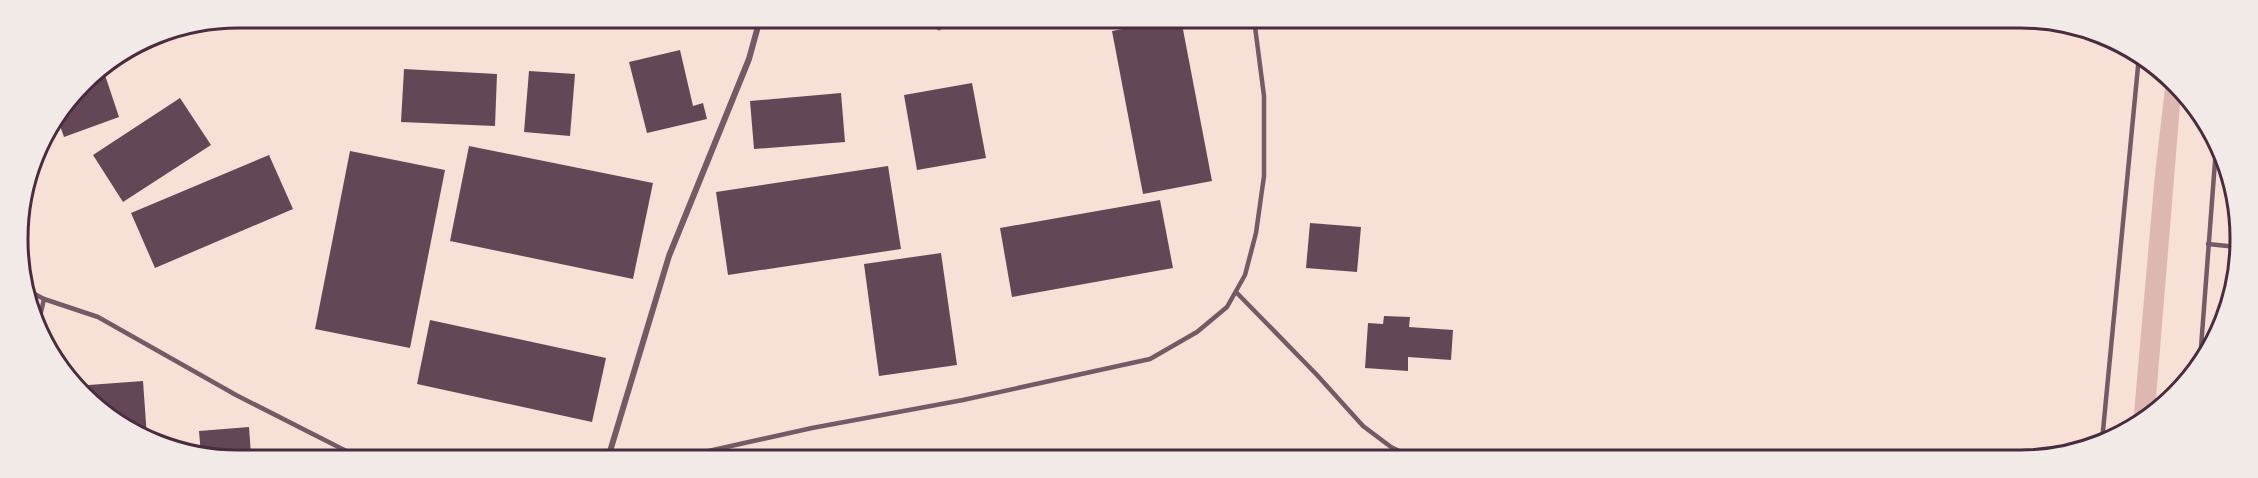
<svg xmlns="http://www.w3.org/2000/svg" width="2258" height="478" viewBox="0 0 2258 478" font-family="'Nunito Sans',sans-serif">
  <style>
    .water { fill: #dcb8b0 }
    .building { fill: #644757 }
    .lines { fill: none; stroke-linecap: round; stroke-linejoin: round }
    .service { stroke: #755966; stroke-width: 4.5 }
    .minor { stroke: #755966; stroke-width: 6 }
    .rim { fill: none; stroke: #4a2c40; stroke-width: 3 }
  </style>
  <rect width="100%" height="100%" fill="#f7e1d7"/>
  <path class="water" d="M2166,80l15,13 -26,317 -22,15 22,-251z"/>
  <g class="building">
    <path d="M1176,19h5l31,162 -69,13 -31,-163z"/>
    <path d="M680,50l13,56 10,-3 4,16 -60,14 -18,-71z"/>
    <path d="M103,69l16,48 -55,20 -6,-17 25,-38z"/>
    <path d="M404,69l93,5 -2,52 -94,-4z"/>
    <path d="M529,71l46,3 -5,62 -46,-4z"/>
    <path d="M972,83l14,75 -69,12 -13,-75z"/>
    <path d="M841,93l4,49 -91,7 -4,-48z"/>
    <path d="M180,98l31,47 -88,57 -30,-47z"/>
    <path d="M469,146l184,37 -20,96 -183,-38z"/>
    <path d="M350,151l95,19 -35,178 -95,-19z"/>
    <path d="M269,155l24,54 -138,59 -24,-55z"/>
    <path d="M888,166l13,83 -173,26 -12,-83z"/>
    <path d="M1160,200l13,68 -161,29 -12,-69z"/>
    <path d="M1310,223l51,4 -4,45 -51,-4z"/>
    <path d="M941,253l16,112 -78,11 -15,-112z"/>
    <path d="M1384,316l26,1 -1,10 44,3 -2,30 -43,-3v14l-43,-3 3,-45 15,1z"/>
    <path d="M430,320l176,38 -14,64 -175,-38z"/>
    <path d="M143,381l4,56 -18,-6 -54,-45z"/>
    <path d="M249,427l2,28 -41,3 -9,-3 -2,-24z"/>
    <path d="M823,455l36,2v2h-36z"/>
  </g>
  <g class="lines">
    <g class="service">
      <path d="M253,18l5,2 45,3 35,-5"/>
      <path d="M929,19l10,9"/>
      <path d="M2208,244l29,3"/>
      <path d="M27,290l17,9 54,18 138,78 124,63"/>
      <path d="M1236,292l81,83 46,51 28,21 24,12"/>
      <path d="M38,325l6,-26"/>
      <path d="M2200,361l16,-213"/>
      <path d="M2102,441l37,-385"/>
      <path d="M686,459l18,-7 108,-24 151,-28 187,-41 47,-27 30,-25 18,-32 11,-42 8,-57v-80l-10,-77"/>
    </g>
    <path class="minor" d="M608,458l61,-202 80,-197 11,-40"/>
  </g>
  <path d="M0 0H2258V478H0ZM238 28H2020A210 210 0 0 1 2230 238V240A210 210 0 0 1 2020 450H238A210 210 0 0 1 28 240V238A210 210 0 0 1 238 28Z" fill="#f1eae7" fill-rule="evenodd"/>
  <path class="rim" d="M238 28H2020A210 210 0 0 1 2230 238V240A210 210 0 0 1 2020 450H238A210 210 0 0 1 28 240V238A210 210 0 0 1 238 28Z"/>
</svg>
